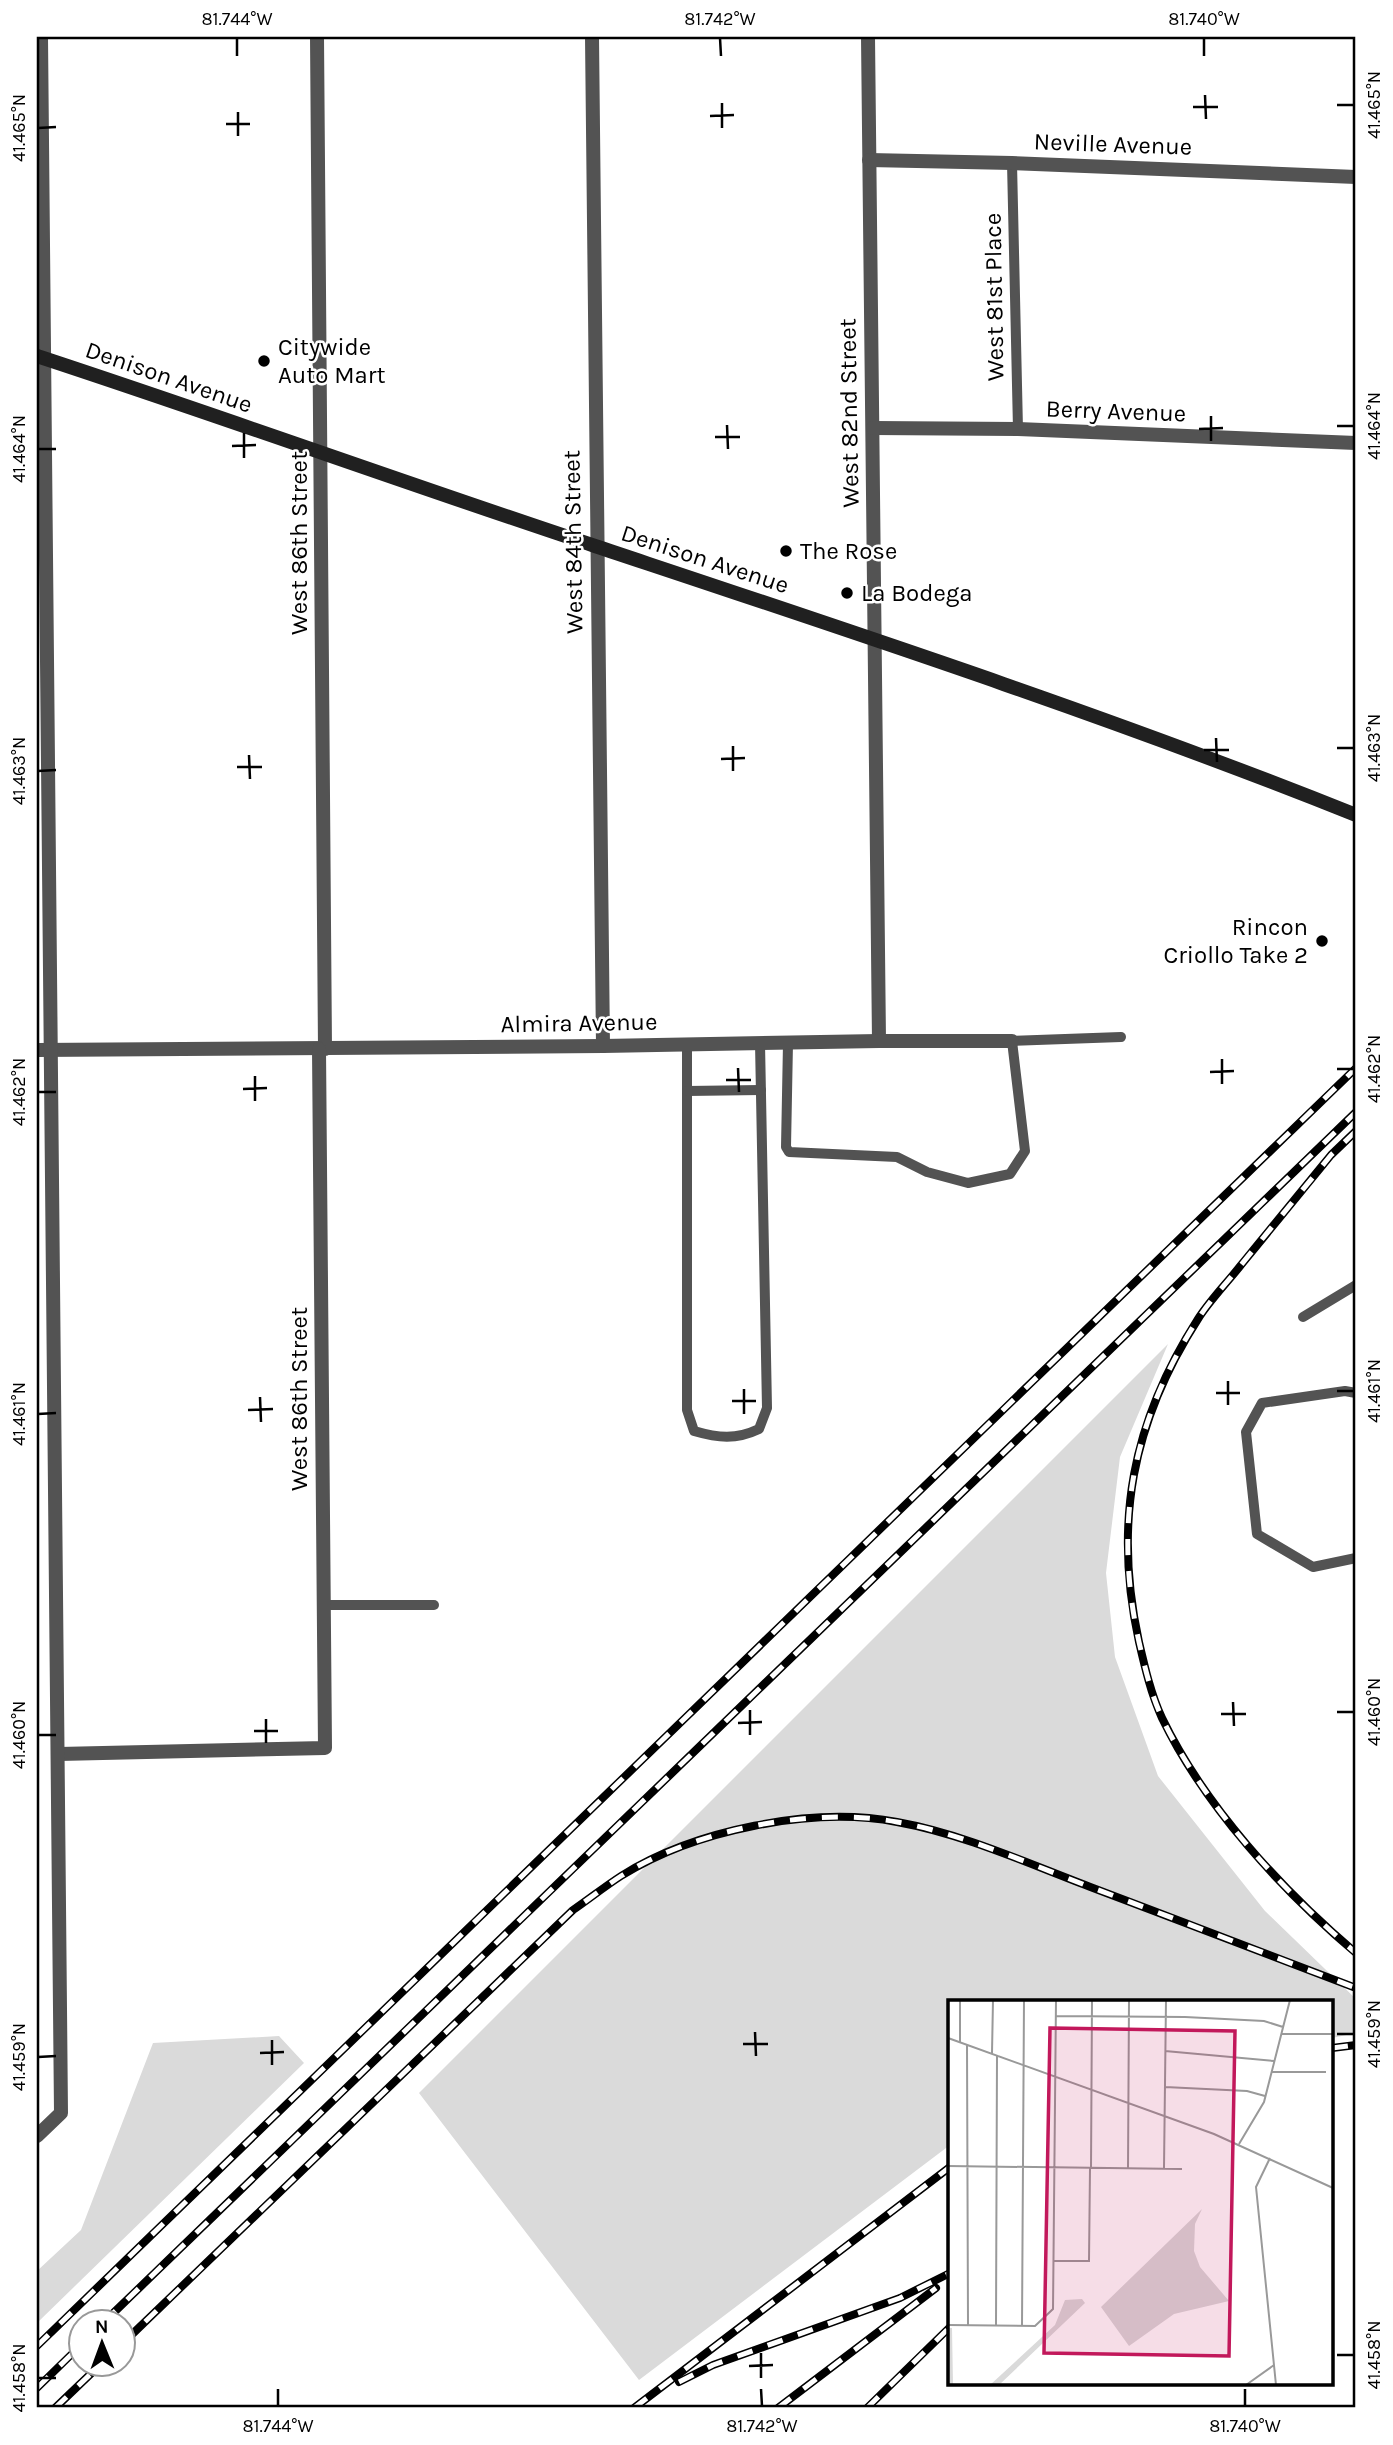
<svg xmlns="http://www.w3.org/2000/svg" width="1393" height="2445" viewBox="0 0 1393 2445" font-family="Karla,sans-serif">
  <style>
    .green { fill: #dadada }
    .lines { fill: none; stroke-linecap: round; stroke-linejoin: round }
    .service { stroke: #535353; stroke-width: 10 }
    .minor { stroke: #535353; stroke-width: 14 }
    .secondary { stroke: #202020; stroke-width: 14 }
    .rail-casing { stroke: #000; stroke-width: 8 }
    .rail { stroke: #fff; stroke-width: 5; stroke-dasharray: 16; stroke-linecap: butt }
    .ticks { fill: none; stroke: #000; stroke-width: 2.5 }
    .poi-dot { fill: #000; stroke: #fff; stroke-width: 2.5 }
    .labels { text-anchor: middle; stroke-width: 5; stroke-linejoin: round; paint-order: stroke }
    .street-label { font-size: 24px; fill: #000; stroke: #fff }
    .poi-label { font-size: 24px; fill: #000; stroke: #fff; text-anchor: start }
    .inset-road { fill: none; stroke: #999; stroke-width: 2 }
    .view { fill: #c2185b; fill-opacity: 0.15; stroke: #c2185b; stroke-width: 3.5 }
    .inset-edge { fill: none; stroke: #000; stroke-width: 3.5 }
    .neatline { fill: none; stroke: #000; stroke-width: 2.5 }
    .ticks-label { font-size: 18px; text-anchor: middle; fill: #000 }
  </style>
  <rect width="100%" height="100%" fill="#fff"/>
  <g class="green">
    <path d="M1168,1344l-48,113 -14,116 9,84 43,119 107,135 91,88v34l-24,5v-36h-382v143l-311,235 -220,-287z"/>
    <path d="M279,2036l25,27 -267,260v-52l44,-41 72,-187z"/>
  </g>
  <g class="lines">
    <g class="service">
      <path d="M1012,163l6,266"/>
      <path d="M788,1043l-2,104 3,5 108,5 30,15 41,11 42,-9 15,-23 -13,-110 109,-4"/>
      <path d="M687,1044v366l7,21c24,7 42,9 65,-2l8,-21 -7,-365"/>
      <path d="M687,1091l74,-1"/>
      <path d="M1303,1317l53,-32"/>
      <path d="M1356,1393l-11,-2 -83,12 -16,29 11,102 56,33 43,-9"/>
      <path d="M324,1605h110"/>
    </g>
    <g class="minor">
      <path d="M317,37l8,1012"/>
      <path d="M592,37l11,1009"/>
      <path d="M868,37l11,1004"/>
      <path d="M869,160l143,3 344,14"/>
      <path d="M873,428l145,1 338,14"/>
      <path d="M37,1050l566,-4 276,-5h133"/>
      <path d="M59,1754l266,-6 -6,-699"/>
      <path d="M37,2136l24,-23 -20,-2076"/>
    </g>
    <path class="secondary" d="M37,356c186,61 371,128 558,190 255,85 511,169 761,269"/>
    <g class="rail-casing">
      <g id="rail">
        <path d="M1356,1131l-25,24c-30,37 -60,73 -90,110 -14,18 -31,35 -43,54 -66,103 -85,204 -59,323 6,26 12,52 23,76 43,89 120,172 194,235"/>
        <path d="M1332,2048l24,-3"/>
        <path d="M104,2322l1252,-1210"/>
        <path d="M122,2344l451,-434c16,-11 31,-23 48,-34 73,-46 191,-70 276,-54 67,12 132,42 196,66 88,33 176,67 263,100"/>
        <path d="M37,2346l1319,-1278"/>
        <path d="M679,2382l34,-17 187,-67 50,-25"/>
        <path d="M37,2388l43,-42"/>
        <path d="M55,2408l46,-44"/>
        <path d="M634,2408l316,-241"/>
        <path d="M778,2408l158,-120"/>
        <path d="M867,2408l83,-81"/>
      </g>
    </g>
    <use href="#rail" class="rail"/>
  </g>
  <path class="ticks" d="M237,38v18M720,38l1,18M1204,38v18M1205,95l1,24M722,103v25M1337,105h17M1193,107h25M238,112v24M710,116l24,-1M226,124h24M38,128l18,-1M1211,416v25M727,425l1,24M1337,426h17M1199,429l24,-1M244,433v25M715,437h25M232,446l24,-1M38,449h18M1216,738l1,24M733,746v25M1337,748h17M1204,750h25M249,755l1,24M721,759l24,-1M237,767h25M38,771l18,-1M1222,1059v25M738,1068l1,24M1337,1069h17M1210,1072l24,-1M255,1076v25M726,1080h25M243,1089l24,-1M38,1092h18M1228,1381v24M744,1389v25M1337,1391h17M1216,1393h24M260,1397l1,25M732,1401h24M248,1410l25,-1M38,1414l18,-1M1233,1702l1,24M750,1710v25M1337,1712h17M1221,1714h25M266,1719v24M738,1723l24,-1M254,1731h24M38,1735h18M755,2032l1,24M1337,2034h17M272,2040v25M743,2044h25M260,2053l24,-1M38,2057l18,-1M761,2353v25M1337,2355h17M749,2366l24,-1M38,2378h18M278,2389v17M761,2389l1,17M1245,2389v17"/>
  <g class="poi-dot">
    <circle cx="264" cy="361" r="7"/>
    <circle cx="786" cy="551" r="7"/>
    <circle cx="847" cy="593" r="7"/>
    <circle cx="1322" cy="941" r="7"/>
  </g>
  <g class="labels">
    <g class="street-label">
      <text transform="translate(1113 144) rotate(2)" y="8">Neville Avenue</text>
      <text transform="translate(994 297) rotate(-91)" y="8">West 81st Place</text>
      <text transform="translate(169 377) rotate(19)" y="8">Denison Avenue</text>
      <text transform="translate(1116 411) rotate(2)" y="8">Berry Avenue</text>
      <text transform="translate(849 413) rotate(-91)" y="8">West 82nd Street</text>
      <text transform="translate(573 542) rotate(-91)" y="8">West 84th Street</text>
      <text transform="translate(299 543) rotate(-90)" y="8">West 86th Street</text>
      <text transform="translate(705 559) rotate(18)" y="8">Denison Avenue</text>
      <text transform="translate(579 1023) rotate(-1)" y="8">Almira Avenue</text>
      <text transform="translate(299 1399) rotate(-90)" y="8">West 86th Street</text>
    </g>
    <g class="poi-label">
      <text x="278" y="355">Citywide<tspan x="278" dy="28">Auto Mart</tspan></text>
      <text x="800" y="559">The Rose</text>
      <text x="861" y="601">La Bodega</text>
      <text x="1308" y="935" text-anchor="end">Rincon<tspan x="1308" dy="28">Criollo Take 2</tspan></text>
    </g>
  </g>
  <g transform="translate(948 2000)">
    <rect width="385" height="385" fill="#fff"/>
    <path d="M254,209l-7,15 -1,27 6,16 29,34 -55,13 -45,32 -28,-39zM134,299l3,4 -86,82h-9l65,-60 10,-25zM0,328h4l1,57h-5z" fill="#dadada"/>
    <path class="inset-road" d="M107,16l130,1 79,4 19,6M334,34h51M0,38l266,96 119,54M12,42v-42M19,45l1,280M217,51l109,10M44,53l1,-53M323,72h55M217,87l82,4 18,5M291,144l25,-42 26,-102M322,158l-14,29 20,198M0,166l234,3M143,168l1,-168M216,168l2,-168M180,169l1,-169M106,261h35l1,-93M0,325l87,1 18,-17 3,-309M48,326l1,-271M74,326l2,-326M298,385l28,-20"/>
    <path class="view" d="M102,28l185,3 -6,325 -185,-3z"/>
    <rect width="385" height="385" class="inset-edge"/>
  </g>
  <rect width="1393" height="2445" fill="none" stroke="#ffffff" stroke-width="77"/>
  <g transform="translate(102 2343) rotate(359)"><circle r="33" fill="#ffffff" stroke="#999999" stroke-width="2"/>
  <path d="M0-5L12 26L0 18L-12 26Z" fill="#000000"/>
  <text y="-10" font-size="19" font-weight="bold" text-anchor="middle" fill="#000000">N</text>
  </g>
  <rect x="38" y="38" width="1316" height="2368" class="neatline"/>
  <g class="ticks-label">
    <text x="237" y="25">81.744°W</text>
    <text x="720" y="25">81.742°W</text>
    <text x="1204" y="25">81.740°W</text>
    <text transform="translate(1374 105) rotate(-90)" y="6">41.465°N</text>
    <text transform="translate(19 128) rotate(-90)" y="6">41.465°N</text>
    <text transform="translate(1374 426) rotate(-90)" y="6">41.464°N</text>
    <text transform="translate(19 449) rotate(-90)" y="6">41.464°N</text>
    <text transform="translate(1374 748) rotate(-90)" y="6">41.463°N</text>
    <text transform="translate(19 771) rotate(-90)" y="6">41.463°N</text>
    <text transform="translate(1374 1069) rotate(-90)" y="6">41.462°N</text>
    <text transform="translate(19 1092) rotate(-90)" y="6">41.462°N</text>
    <text transform="translate(1374 1391) rotate(-90)" y="6">41.461°N</text>
    <text transform="translate(19 1414) rotate(-90)" y="6">41.461°N</text>
    <text transform="translate(1374 1712) rotate(-90)" y="6">41.460°N</text>
    <text transform="translate(19 1735) rotate(-90)" y="6">41.460°N</text>
    <text transform="translate(1374 2034) rotate(-90)" y="6">41.459°N</text>
    <text transform="translate(19 2057) rotate(-90)" y="6">41.459°N</text>
    <text transform="translate(1374 2355) rotate(-90)" y="6">41.458°N</text>
    <text transform="translate(19 2378) rotate(-90)" y="6">41.458°N</text>
    <text x="278" y="2432">81.744°W</text>
    <text x="762" y="2432">81.742°W</text>
    <text x="1245" y="2432">81.740°W</text>
  </g>
</svg>
